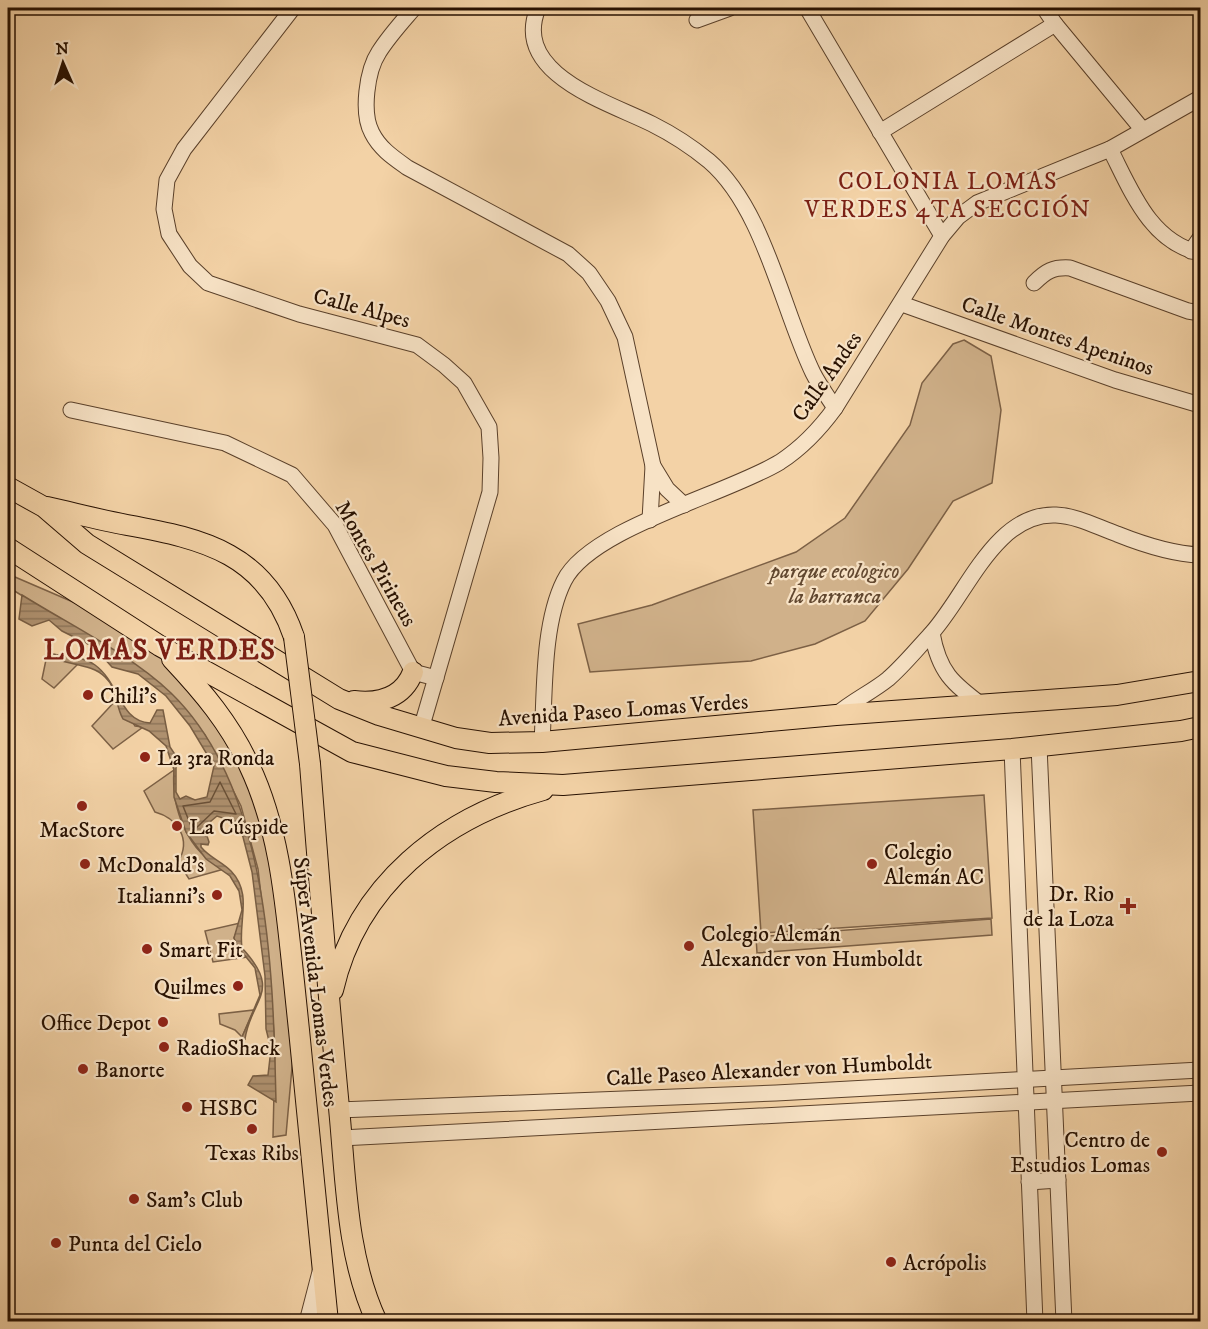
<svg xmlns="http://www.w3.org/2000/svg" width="1208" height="1329" viewBox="0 0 1208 1329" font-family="'IM FELL DW Pica',serif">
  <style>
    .park { fill: #d0b18a; stroke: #7c6045; stroke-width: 1.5 }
    .water { fill: url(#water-rules); stroke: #785d42; stroke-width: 1.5 }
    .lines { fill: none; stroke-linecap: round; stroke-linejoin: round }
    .shore { stroke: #6a5037; stroke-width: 1.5 }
    .minor-casing { stroke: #5a402a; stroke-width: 17 }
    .major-casing { stroke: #271000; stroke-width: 22 }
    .minor { stroke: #f7e2c5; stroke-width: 15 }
    .major { stroke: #f3d2a6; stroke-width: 20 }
    .major-bridge-casing { stroke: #271000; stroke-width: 22; stroke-linecap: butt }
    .major-bridge { stroke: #f3d2a6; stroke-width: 20 }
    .poi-dot { fill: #8f2418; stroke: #f7e2c5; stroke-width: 2 }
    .labels { text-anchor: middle; stroke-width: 4.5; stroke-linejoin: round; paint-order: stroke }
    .street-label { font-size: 22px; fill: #271000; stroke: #f7e2c5 }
    .park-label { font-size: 22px; font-style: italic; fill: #624830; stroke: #f7e2c5 }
    .poi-label { font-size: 22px; fill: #271000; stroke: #f7e2c5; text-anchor: start }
    .neighbourhood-label { font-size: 24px; letter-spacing: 1.5px; fill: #7a1f14; stroke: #f7e2c5 }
    .district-label { font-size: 28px; font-weight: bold; letter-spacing: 1.5px; fill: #7a1f14; stroke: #f7e2c5 }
  </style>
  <defs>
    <pattern id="water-rules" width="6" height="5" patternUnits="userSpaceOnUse" patternTransform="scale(1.5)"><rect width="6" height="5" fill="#ae906e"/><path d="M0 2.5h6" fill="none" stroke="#8e7458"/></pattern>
  </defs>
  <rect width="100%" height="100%" fill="#f3d2a6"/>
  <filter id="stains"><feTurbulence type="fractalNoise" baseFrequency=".00333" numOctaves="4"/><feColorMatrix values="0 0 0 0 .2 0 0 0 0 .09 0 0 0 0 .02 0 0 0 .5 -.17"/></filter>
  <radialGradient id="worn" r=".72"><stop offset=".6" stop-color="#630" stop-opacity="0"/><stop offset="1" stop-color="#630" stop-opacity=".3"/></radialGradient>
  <g class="park">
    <path d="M964,340l27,16 10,54 -9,73 -39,18 -45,68 -43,52 -50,23 -64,17 -161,11 -12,-48 74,-19 144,-53 49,-34 65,-93 12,-42 31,-39z"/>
    <path d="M8,574l72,31 75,43 60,75 28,50 16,36 12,45 22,202 -7,79 -13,2 2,-90 -6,-81 -11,-97 -17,-63 -36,-71 -34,-41 -34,-28 -129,-79z"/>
    <path d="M47,655l32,8 -25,25 -12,-9z"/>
    <path d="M118,698l17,28 8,1 -30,22 -21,-23z"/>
    <path d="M174,770c-3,38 13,82 50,99l-35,10 -11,-17c14,-23 -1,-44 -23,-50l-11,-21z"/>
    <path d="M984,795l8,123 -231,15 -8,-123z"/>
    <path d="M991,919l1,16 -235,18 -1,-16z"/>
    <path d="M240,923l-6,15 14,19 -35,5 -8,-31z"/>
    <path d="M254,1010l-12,27 -7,-7 -15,-6 -1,-10z"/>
  </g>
  <path class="water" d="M22,595c48,30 108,59 149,98 99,96 102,279 105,409l-28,-17 5,-9 15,-1 3,-26 -5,-20 -1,-53 -13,-104 -9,-35 -2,-4 -9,-3 -3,-10 -12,-4 -13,11 5,15 -1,3 -7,-1v3c9,11 20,14 30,24 22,23 7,50 11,77 41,44 9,50 3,91l-3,-2 18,-42 -5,-27 -17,-21 -4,-9 8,-28 -3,-19 -9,-15 -24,-17 -20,-27 -12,-35v-27l-8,-24 -17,-15 -26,-12c-8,-14 -5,-30 -18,-42 -15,-16 -49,-11 -58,-25 16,7 33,2 48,13 25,18 24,56 55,58l7,-13h6l7,37 6,9v36l4,7 6,-3 9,4 12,-3 7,-31 -24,-40 -24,-30 -28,-22 -26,-7 -18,-20 -32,-16 -13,-11 -17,6 -13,-7z"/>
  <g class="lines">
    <path class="shore" d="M220,782l16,32 -22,-3 -21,20 -10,-25 27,-4z"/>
    <g class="minor-casing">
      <g id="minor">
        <path d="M293,8l-109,141 -17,31 -3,29 5,25 21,32 18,17 91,31 118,31 27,20 20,18 25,44 2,31 -1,34 -69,237"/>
        <path d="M414,8c-12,14 -25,28 -35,44 -12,18 -18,61 -7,81 8,16 22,25 36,35l160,86 21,19 19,28 17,36 28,129 -3,54"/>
        <path d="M538,8c-27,66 70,94 114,116 20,10 40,23 57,37 55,47 73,148 104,212 6,12 15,24 22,35"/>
        <path d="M807,8l135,228"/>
        <path d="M1044,8l11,16 87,105"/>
        <path d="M697,20l33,-12"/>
        <path d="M880,132l175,-108"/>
        <path d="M1110,149c21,41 40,93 90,104"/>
        <path d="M1191,251l9,-13"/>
        <path d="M1034,283c12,-12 19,-16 36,-15l118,43 12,2"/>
        <path d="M902,304l213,76 85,25"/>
        <path d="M71,410l154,33 67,32 43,50 78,147 23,6"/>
        <path d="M653,466l14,23 17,16"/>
        <path d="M932,633c7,39 20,50 51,73"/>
        <path d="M836,715c16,-14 36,-23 52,-36 15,-13 28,-29 41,-43 36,-37 65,-124 127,-121 22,1 41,12 61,19 25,10 56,20 83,21"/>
        <path d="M542,742c3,-48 0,-117 22,-161 26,-53 164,-87 216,-119 23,-15 39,-32 55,-54l107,-172 16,-19 19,-14 133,-54 90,-51"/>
        <path d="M1039,746l25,576"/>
        <path d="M1012,749l23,573"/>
        <path d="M339,1110l437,-17 424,-23"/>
        <path d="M341,1138l859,-45"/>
        <path d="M1029,1182l29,-2"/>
        <path d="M307,1322l13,-50"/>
      </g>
    </g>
    <g class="major-casing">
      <g id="major">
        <path d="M8,487l36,20 43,37 252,155 40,16 77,23 34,5 52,-1 294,-27 281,-20 83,-14"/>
        <path d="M47,507c27,6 53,13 80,18 78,14 139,29 167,112"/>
        <path d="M8,548l152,98 192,106 94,24 50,6 67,3 449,-36 169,-18 19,-4"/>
        <path d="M172,659c31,33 58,65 77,106 32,67 37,144 45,217 12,113 22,226 34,340"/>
        <path d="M354,701c26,3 49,-3 59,-29"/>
        <path d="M310,764c9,115 18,229 29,344 7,71 7,148 38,214"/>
        <path d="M333,990c24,-105 109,-172 210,-200"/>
      </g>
    </g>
    <use href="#minor" class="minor"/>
    <use href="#major" class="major"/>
    <g class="major-bridge-casing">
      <path id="major-bridge" d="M294,637l16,127"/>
    </g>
    <use href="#major-bridge" class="major-bridge"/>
  </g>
  <g class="poi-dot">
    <circle cx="88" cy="695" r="6"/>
    <circle cx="145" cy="757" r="6"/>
    <circle cx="82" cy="806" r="6"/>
    <circle cx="177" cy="826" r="6"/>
    <circle cx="85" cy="864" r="6"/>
    <circle cx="872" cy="864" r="6"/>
    <circle cx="217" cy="895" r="6"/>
    <path d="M1125 897h6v6h6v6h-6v6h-6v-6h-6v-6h6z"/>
    <circle cx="689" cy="946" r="6"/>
    <circle cx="147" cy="949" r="6"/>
    <circle cx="238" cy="986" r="6"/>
    <circle cx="163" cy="1022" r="6"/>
    <circle cx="164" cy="1047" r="6"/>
    <circle cx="83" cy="1069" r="6"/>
    <circle cx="187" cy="1107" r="6"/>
    <circle cx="252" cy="1129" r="6"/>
    <circle cx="1162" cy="1152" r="6"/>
    <circle cx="134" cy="1199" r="6"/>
    <circle cx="56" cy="1243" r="6"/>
    <circle cx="891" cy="1262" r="6"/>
  </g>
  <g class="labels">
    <g class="street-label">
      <text transform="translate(362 307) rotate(15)" y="8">Calle Alpes</text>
      <text transform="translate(1058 335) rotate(19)" y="8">Calle Montes Apeninos</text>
      <text transform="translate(826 376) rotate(-55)" y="8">Calle Andes</text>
      <text transform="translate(377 563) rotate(60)" y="8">Montes Pirineus</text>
      <text transform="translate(623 709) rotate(-4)" y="8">Avenida Paseo Lomas Verdes</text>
      <text transform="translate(317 982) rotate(83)" y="8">Súper Avenida Lomas Verdes</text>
      <text transform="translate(769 1069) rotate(-3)" y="8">Calle Paseo Alexander von Humboldt</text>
    </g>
    <g class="park-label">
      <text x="835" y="578">parque ecologico<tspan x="835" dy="25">la barranca</tspan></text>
    </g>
    <g class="poi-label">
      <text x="100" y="703">Chili's</text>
      <text x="157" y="765">La 3ra Ronda</text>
      <text x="189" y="834">La Cúspide</text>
      <text x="82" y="837" text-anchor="middle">MacStore</text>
      <text x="884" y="859">Colegio<tspan x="884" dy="25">Alemán AC</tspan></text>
      <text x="97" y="872">McDonald's</text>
      <text x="1114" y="901" text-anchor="end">Dr. Rio<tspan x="1114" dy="25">de la Loza</tspan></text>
      <text x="205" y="903" text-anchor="end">Italianni's</text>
      <text x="701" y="941">Colegio Alemán<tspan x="701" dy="25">Alexander von Humboldt</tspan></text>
      <text x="159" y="957">Smart Fit</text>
      <text x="226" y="994" text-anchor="end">Quilmes</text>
      <text x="151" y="1030" text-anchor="end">Office Depot</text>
      <text x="176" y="1055">RadioShack</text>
      <text x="95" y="1077">Banorte</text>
      <text x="199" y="1115">HSBC</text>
      <text x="1150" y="1147" text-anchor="end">Centro de<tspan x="1150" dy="25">Estudios Lomas</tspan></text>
      <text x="252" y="1160" text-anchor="middle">Texas Ribs</text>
      <text x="146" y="1207">Sam's Club</text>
      <text x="68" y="1251">Punta del Cielo</text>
      <text x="903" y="1270">Acrópolis</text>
    </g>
    <g class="neighbourhood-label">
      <text x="948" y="189">COLONIA LOMAS<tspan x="948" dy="28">VERDES 4TA SECCIÓN</tspan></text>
    </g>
    <g class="district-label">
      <text x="160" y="659">LOMAS VERDES</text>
    </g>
  </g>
  <rect width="1208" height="1329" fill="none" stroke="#f3d2a6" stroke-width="30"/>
  <rect x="9" y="9" width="1190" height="1311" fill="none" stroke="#271000" stroke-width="3"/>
  <rect x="15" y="15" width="1178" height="1299" fill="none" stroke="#271000" stroke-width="1.5"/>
  <g transform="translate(63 63) rotate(357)" stroke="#f7e2c5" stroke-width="4.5" paint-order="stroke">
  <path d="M0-4.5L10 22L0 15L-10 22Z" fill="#271000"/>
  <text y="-9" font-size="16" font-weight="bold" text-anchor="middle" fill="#271000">N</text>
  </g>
  <rect width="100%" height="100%" filter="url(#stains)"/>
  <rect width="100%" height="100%" fill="url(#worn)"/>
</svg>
